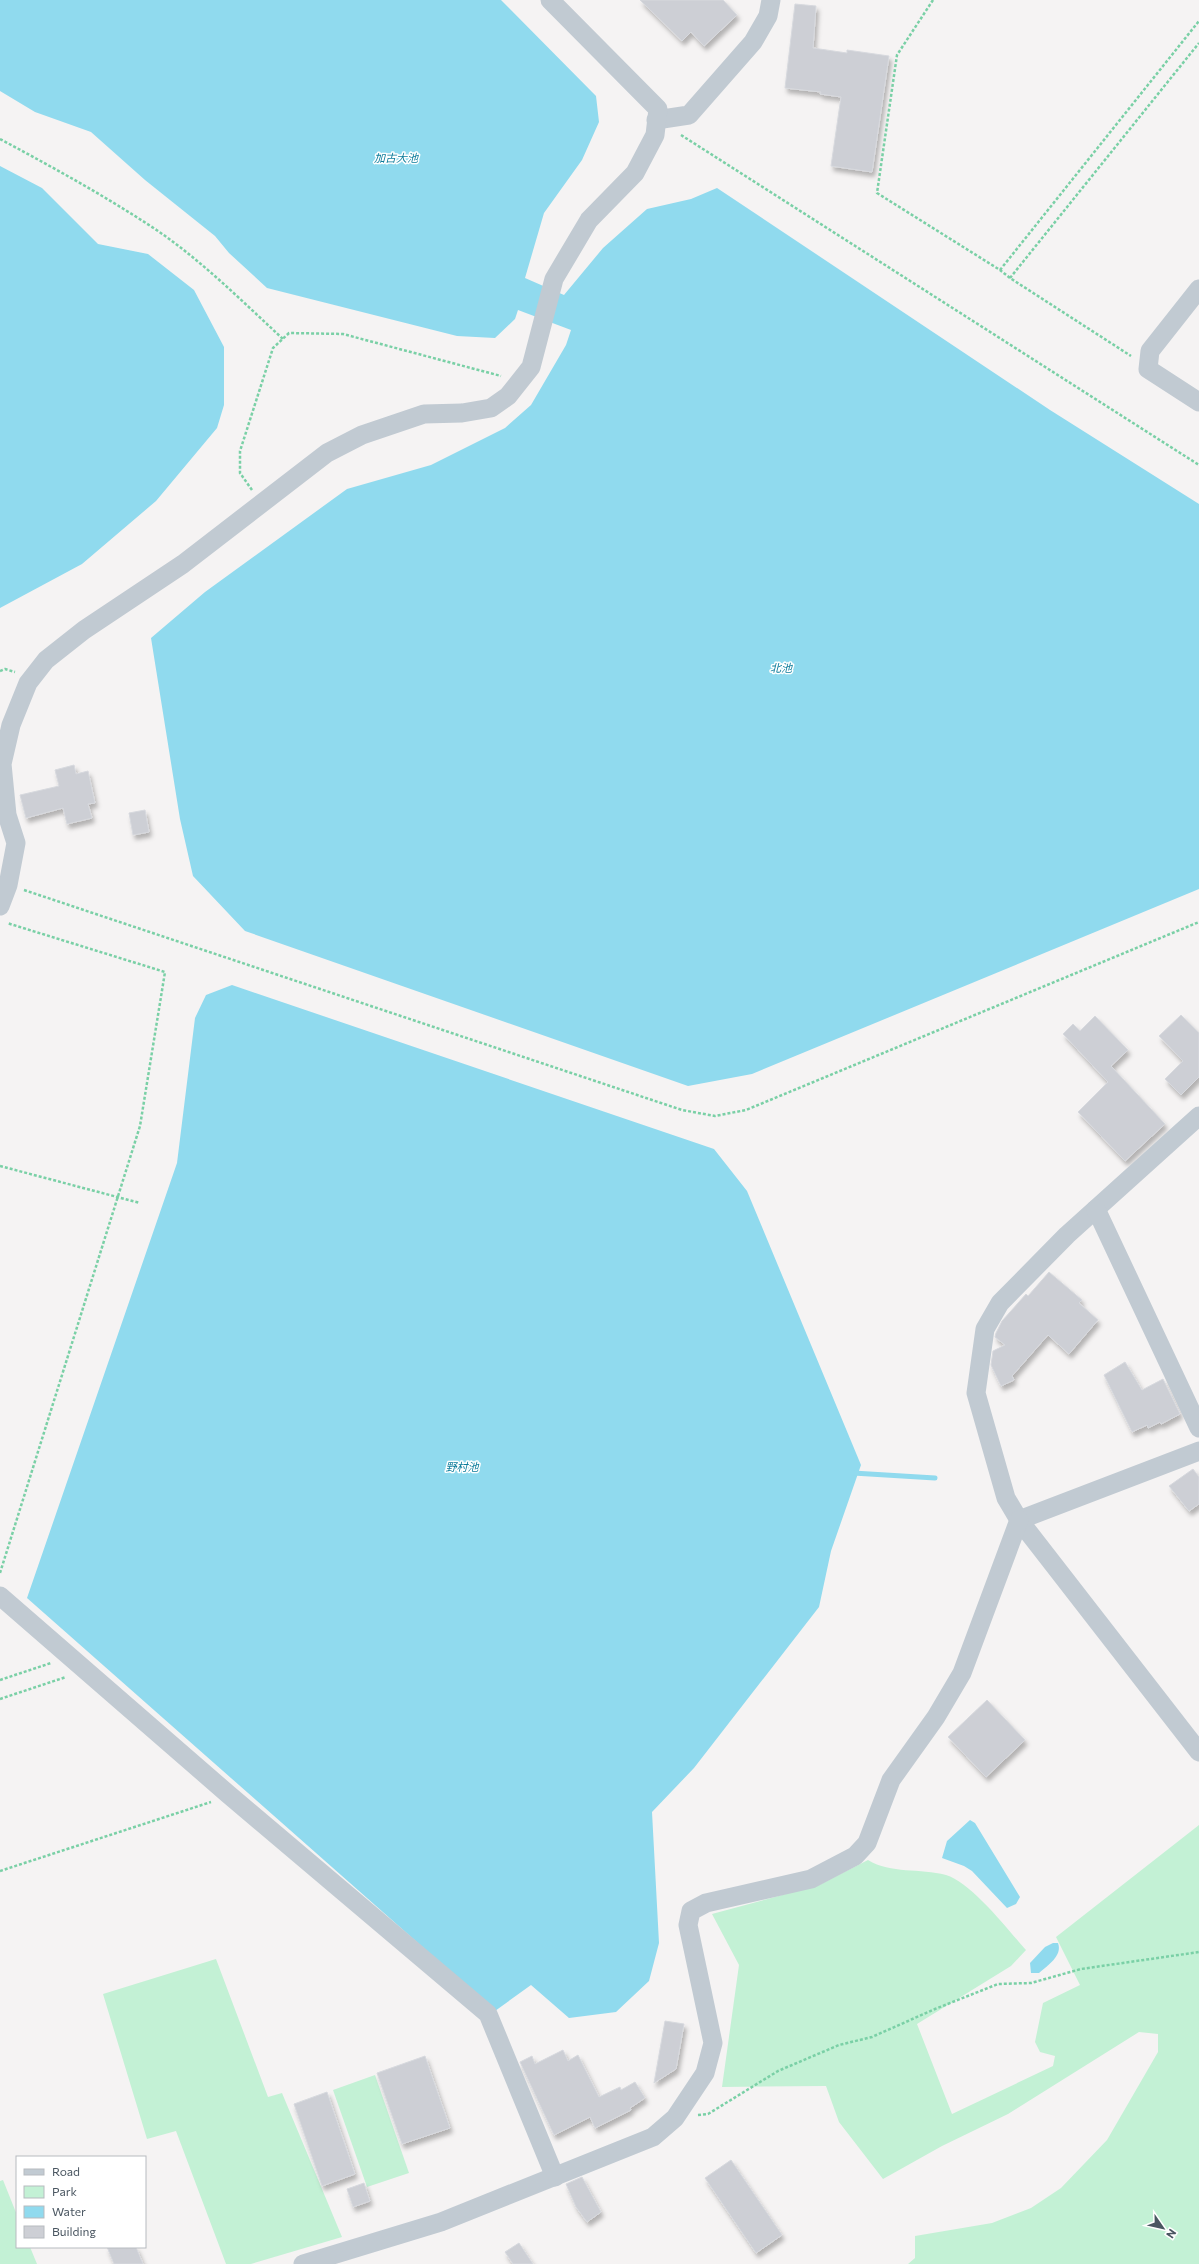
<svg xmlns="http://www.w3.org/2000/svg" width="1199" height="2264" viewBox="0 0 1199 2264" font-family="Commissioner,'Noto Sans JP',sans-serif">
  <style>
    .green { fill: #c3f1d5 }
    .water { fill: #90daee }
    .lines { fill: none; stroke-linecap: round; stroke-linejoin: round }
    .stream { stroke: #90daee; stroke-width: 5 }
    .building { fill: #cdcfd5; stroke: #d7d9de; filter: url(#shadow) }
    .path { stroke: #7ad0a6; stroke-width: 2.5; stroke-dasharray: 3 2; stroke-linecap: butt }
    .minor { stroke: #c1cad2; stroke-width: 19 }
    .labels { text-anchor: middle; stroke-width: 3; stroke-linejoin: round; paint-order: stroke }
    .water-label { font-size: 11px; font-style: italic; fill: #0c7c9b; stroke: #fff }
  </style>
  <defs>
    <filter id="shadow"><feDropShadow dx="2.5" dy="4.5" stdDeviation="2" flood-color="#0004"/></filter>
  </defs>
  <rect width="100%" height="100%" fill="#f5f3f3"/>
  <g class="green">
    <path d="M1199,1825v439h-291l7,-6v-22l77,-13 39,-15 30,-20 46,-48 51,-88v-18l-19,-2 -131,82 -66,32 -59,33 -44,-57 -13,-36 -104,1 17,-122 -27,-51 107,-29 49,-25c23,14 52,8 78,15 25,7 62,55 80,75l-15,16 -94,58 35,90 101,-48 2,-10 -15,-4 -5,-10 8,-39 37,-18 -24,-48z"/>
    <path d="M216,1959l52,138 14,-4 60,144 -91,27h-25l-50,-133 -29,8 -44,-145z"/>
    <path d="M375,2075l34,98 -42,14 -34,-97z"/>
    <path d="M3,2180l14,35v32h13l7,17h-37v-83z"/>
  </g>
  <g class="water">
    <path d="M0,0h501l95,96 3,26 -17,38 -38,53 -19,65 39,17 39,-47 44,-39 44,-10 26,-11 333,222 149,94v385l-447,185 -64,12 -443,-155 -52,-55 -13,-57 -29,-181 54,-46 142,-103 84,-24 74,-37 26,-23 35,-60 5,-15 -53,-20 -3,9 -20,19 -38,-2 -190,-48 -38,-35 -14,-17 -70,-56 -54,-48 -56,-20 -35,-21z"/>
    <path d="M0,166l42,22 56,56 50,10 46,36 30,57v58l-7,23 -61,73 -74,63 -82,44z"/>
    <path d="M232,985l482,164 33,42 114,274 -30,86 -12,56 -125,161 -42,44 7,131 -10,38 -33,31 -47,6 -38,-33 -36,26 -468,-413 150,-435 18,-145 11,-23z"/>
    <path d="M970,1820l5,3 45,74 -4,7 -9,4 -35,-37 -8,-5 -22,-8 5,-17z"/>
    <path d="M1053,1943h5c5,13 -11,23 -19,30h-8l-1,-10 15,-16z"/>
  </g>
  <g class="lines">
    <path class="stream" d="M853,1473l82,5"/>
  </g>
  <g class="building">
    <path d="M640,0h83l14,15 -33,31 -13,-14 -9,9z"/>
    <path d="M795,4l21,2 -3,42 34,5v-3l42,6 -17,116 -41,-6 10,-69 -21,-3 1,-2 -36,-4z"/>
    <path d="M74,765l2,9 12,-3 7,32 -7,1 4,14 -25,6 -4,-16 -37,10 -6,-23 39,-9 -4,-16z"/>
    <path d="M145,810l4,22 -16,3 -4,-22z"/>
    <path d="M1181,1015l18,18v44l-18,18 -16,-16 18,-18 -24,-25z"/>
    <path d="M1095,1016l33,34 -17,16 54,58 -40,37 -47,-49 30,-30 -45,-48 10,-10 7,7z"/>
    <path d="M1049,1272l33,28 -3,3 19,17 -29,34 -21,-19 -36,41 2,4 -13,6 -10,-21 2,-14 12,-6 -10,-8 1,-4 6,-12 24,-27 2,2z"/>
    <path d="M1125,1362l17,28 21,-11 17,35 -19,10 -1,-2 -12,6 -1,-3 -15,7 -28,-57z"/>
    <path d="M1193,1469l6,8v27l-10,7 -20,-25z"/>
    <path d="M987,1700l38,40 -39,37 -38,-40z"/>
    <path d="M665,2021l19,3 -8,45 -22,14z"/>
    <path d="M563,2050l5,11 10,-6 21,42 21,-10 1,3 14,-8 10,16 -15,10 1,2 -36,18 -5,-11 -36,18 -34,-73 12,-6 3,8z"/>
    <path d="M425,2056l25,72 -48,16 -25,-71z"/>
    <path d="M327,2092l28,82 -33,12 -28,-82z"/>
    <path d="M731,2160l51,75 -26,18 -51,-75z"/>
    <path d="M582,2177l19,35 -14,10 -11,-15 -10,-23z"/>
    <path d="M364,2183l6,18 -17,6 -6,-18z"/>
    <path d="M519,2243l14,21h-20l-8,-12z"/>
    <path d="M107,2247h29l7,17h-29z"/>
  </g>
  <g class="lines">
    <g class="path">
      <path d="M933,0l-36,55 -20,138 123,77 10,8 121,78"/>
      <path d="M681,135l518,330"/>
      <path d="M0,139c54,29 107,58 158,92 45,31 85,71 125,108"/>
      <path d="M1000,270l199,-249"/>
      <path d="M1010,278l189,-235"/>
      <path d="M252,490l-12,-17v-22l33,-103 16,-15 54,1 158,42"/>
      <path d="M0,671l5,-2 10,3"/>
      <path d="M24,890l658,220 33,6 31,-6 453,-188"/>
      <path d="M0,1166l140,37"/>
      <path d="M0,1573l140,-447 25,-154 -158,-49"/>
      <path d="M0,1680l51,-17"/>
      <path d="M0,1699l66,-22"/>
      <path d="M0,1871l211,-69"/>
      <path d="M698,2115l10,-1 70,-43 61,-26 33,-8 63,-28 63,-25 33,-1 50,-14 118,-17"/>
    </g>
    <g class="minor">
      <path d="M656,120l33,-5 64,-73 15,-26 3,-16"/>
      <path d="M1199,289l-49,62 -2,18 51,33"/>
      <path d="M0,906l8,-21 8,-42 -9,-28 -5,-51 9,-39 17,-42 18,-23 38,-30 99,-66 144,-111 35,-18 62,-21 38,-1 29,-5 17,-12 23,-29 23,-88 35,-59 46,-47 20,-38 3,-26 -108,-109"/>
      <path d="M1199,1116l-132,119 -67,68 -15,26 -9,64 30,105 13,22 180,232"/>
      <path d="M1096,1209l103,219"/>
      <path d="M1019,1520l180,-69"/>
      <path d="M0,1596l228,198 260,220 67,163"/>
      <path d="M303,2264l138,-42 212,-85 22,-19 30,-45 8,-30 -25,-118 3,-14 15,-8 105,-24 44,-23 12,-13 24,-63 45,-63 26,-44 57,-153"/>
    </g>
  </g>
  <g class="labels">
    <g class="water-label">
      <text x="396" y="162">加古大池</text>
      <text x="781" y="672">北池</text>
      <text x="462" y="1471">野村池</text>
    </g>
  </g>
  <rect x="16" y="2156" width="130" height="92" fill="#ffffff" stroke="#b7bbc0"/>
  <rect x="24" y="2169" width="20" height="6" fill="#c1cad2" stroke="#b7bbc0"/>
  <text x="52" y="2176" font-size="12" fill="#4a5661">Road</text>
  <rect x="24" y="2186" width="20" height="12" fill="#c3f1d5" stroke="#b7bbc0"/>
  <text x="52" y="2196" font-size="12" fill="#4a5661">Park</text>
  <rect x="24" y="2206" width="20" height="12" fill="#90daee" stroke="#b7bbc0"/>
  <text x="52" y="2216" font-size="12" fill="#4a5661">Water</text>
  <rect x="24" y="2226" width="20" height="12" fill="#cdcfd5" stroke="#b7bbc0"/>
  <text x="52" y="2236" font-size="12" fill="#4a5661">Building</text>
  <g transform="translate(1163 2228) rotate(124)" stroke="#ffffff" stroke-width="3" paint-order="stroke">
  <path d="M0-3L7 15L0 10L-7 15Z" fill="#4a5661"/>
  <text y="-6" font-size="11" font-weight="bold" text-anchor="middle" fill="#4a5661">N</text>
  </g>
</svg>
